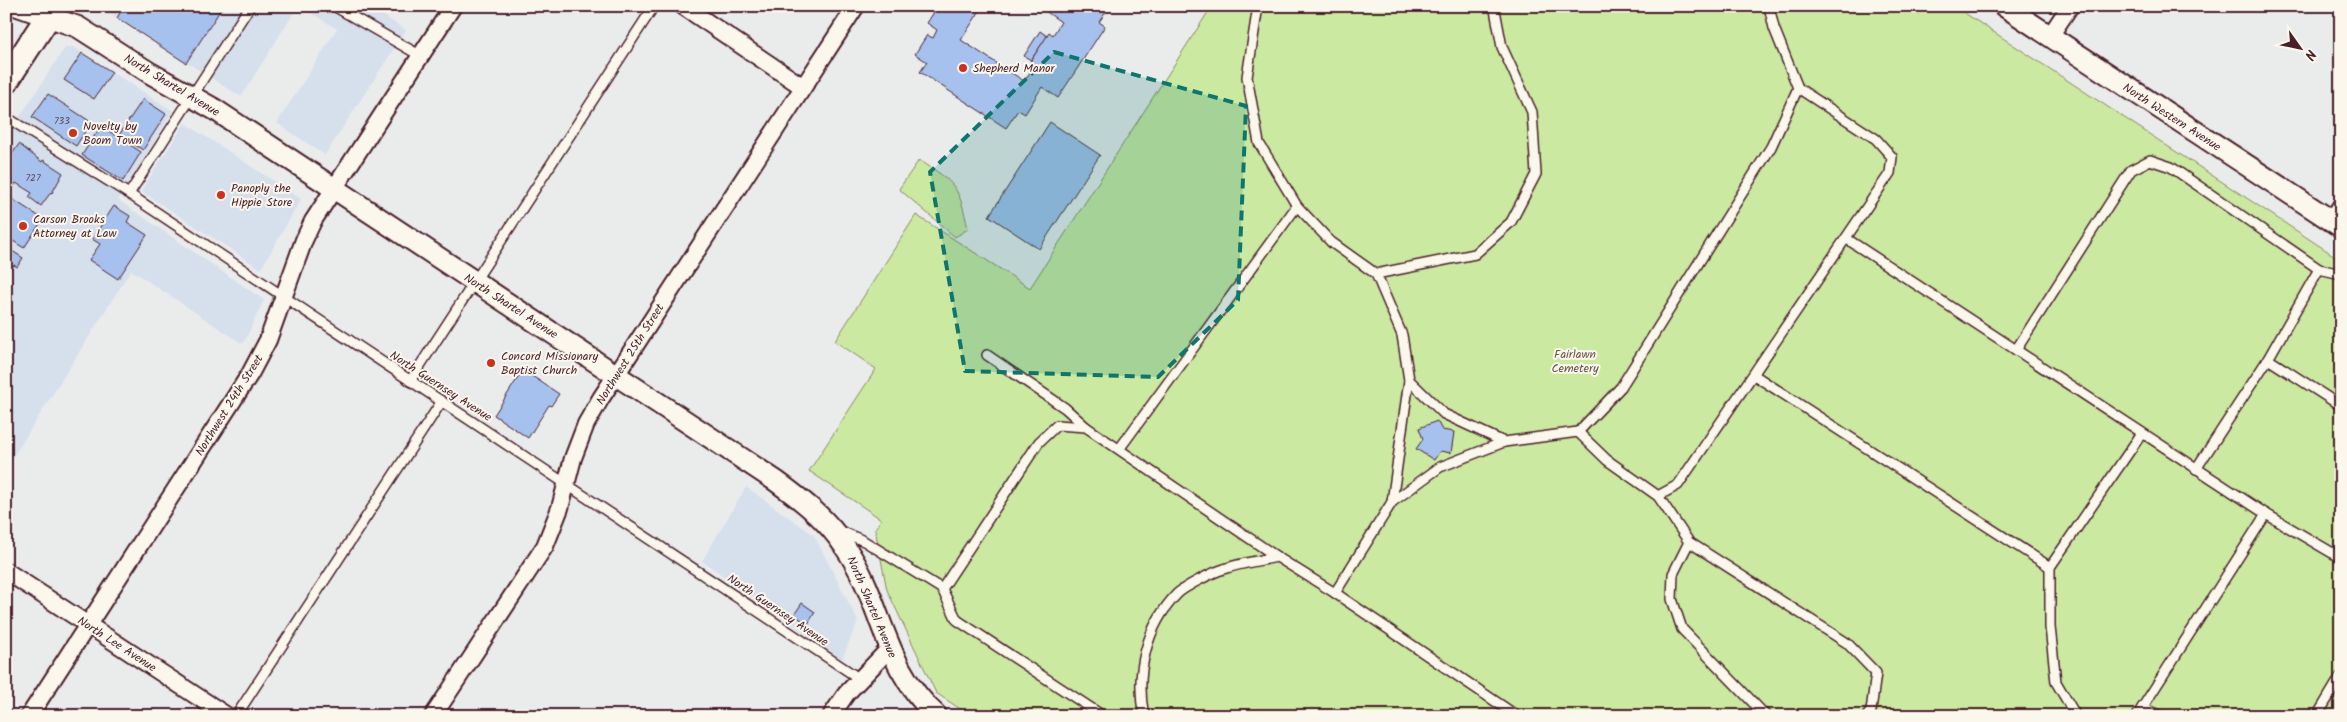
<svg xmlns="http://www.w3.org/2000/svg" width="2347" height="722" viewBox="0 0 2347 722" font-family="Kalam,sans-serif">
  <style>
    .built { fill: #d6dfec }
    .green { fill: #cbe9a0; stroke: #8a8466 }
    .building { fill: #a6c1ed; stroke: #4a1f2b }
    .lines { fill: none; stroke-linecap: round; stroke-linejoin: round }
    .service-casing { stroke: #4a1f2b; stroke-width: 12 }
    .minor-casing { stroke: #4a1f2b; stroke-width: 20 }
    .tertiary-casing { stroke: #4a1f2b; stroke-width: 24 }
    .secondary-casing { stroke: #4a1f2b; stroke-width: 28 }
    .service { stroke: #fbf7ec; stroke-width: 9 }
    .minor { stroke: #fbf7ec; stroke-width: 16 }
    .tertiary { stroke: #fbf7ec; stroke-width: 20 }
    .secondary { stroke: #fbf7ec; stroke-width: 24 }
    .marked { fill: #0f766e; fill-opacity: 0.2; stroke: #0f766e; stroke-width: 4; stroke-dasharray: 10 6; stroke-linejoin: round }
    .poi-dot { fill: #c8321e; stroke: #fbf7ec; stroke-width: 2 }
    .labels { text-anchor: middle; stroke-width: 4; stroke-linejoin: round; paint-order: stroke }
    .number-label { font-size: 10px; fill: #61485c }
    .poi-label { font-size: 12px; fill: #4a1f2b; stroke: #fbf7ec; text-anchor: start }
    .street-label { font-size: 12px; fill: #4a1f2b; stroke: #fbf7ec }
    .park-label { font-size: 12px; fill: #6a5248; stroke: #fbf7ec }
  </style>
  <rect width="100%" height="100%" fill="#eaecec"/>
  <filter id="ink" filterUnits="userSpaceOnUse"><feTurbulence type="fractalNoise" baseFrequency=".02" numOctaves="2"/><feDisplacementMap in="SourceGraphic" scale="10" xChannelSelector="R" yChannelSelector="G"/><feConvolveMatrix kernelMatrix="1 2 1 2 8 2 1 2 1" color-interpolation-filters="sRGB"/></filter>
  <g filter="url(#ink)">
    <g class="built">
      <path d="M99,6h199l-57,91z"/>
      <path d="M300,6h68l38,24 -81,125 -48,-32 60,-94z"/>
      <path d="M73,47l100,64 -55,89 146,100 -21,44 -112,-74 -125,198v-330l59,-90z"/>
      <path d="M185,123l116,76 -40,70 -120,-78z"/>
      <path d="M746,487l68,48 44,86 -16,38 -140,-98z"/>
    </g>
    <g class="green">
      <path d="M1212,6h742l387,254v456h-1370l-35,-23 -49,-103 -12,-61 6,-10 -72,-48 67,-102 -41,-28 81,-126 114,73z"/>
      <path d="M919,160c37,23 40,26 49,69l-13,8 -56,-48z"/>
    </g>
    <g class="building">
      <path d="M114,6h109l-37,57 -69,-45 4,-7z"/>
      <path d="M929,6h54l-22,34 63,41 11,-16 -5,-3 19,-30 4,3 8,-13 -23,-16h72l-11,16 6,4 -47,72 -16,-11 -17,27 -7,-4 -12,18 -86,-56 7,-10 -12,-8 12,-19 6,3 4,-8 -10,-7 7,-11 -6,-4z"/>
      <path d="M1040,31l7,5 -16,24 -7,-4z"/>
      <path d="M82,53l30,19 -18,27 -30,-19z"/>
      <path d="M48,94l43,28 -15,24 -44,-29z"/>
      <path d="M143,99l23,15 -23,36 -24,-15z"/>
      <path d="M1050,122l50,33 -61,94 -50,-33z"/>
      <path d="M101,126l40,26 -18,29 -41,-26z"/>
      <path d="M19,144l23,18 1,-2 20,13 -11,20 -1,-1 -10,14 -12,-9 3,-4 -16,-10 -3,4 -7,-4v-20z"/>
      <path d="M6,195l37,24 -19,29 -14,-9 2,-3 -6,-3z"/>
      <path d="M114,206l16,10 -3,6 20,13 -29,44 -29,-19 11,-16 -8,-5z"/>
      <path d="M6,247l17,11 -6,9 -3,-2 -8,11z"/>
      <path d="M523,370l36,24 -8,12 -2,-1 -21,33 -34,-23z"/>
      <path d="M1437,421l5,9 12,2 -3,21 -11,-2 -6,9 -18,-11 7,-10 -4,-11z"/>
      <path d="M802,603l13,9 -7,12 -14,-9z"/>
    </g>
    <g class="lines">
      <g class="service-casing">
        <g id="service">
          <path d="M334,6l87,50"/>
          <path d="M1258,6l-11,71 12,66 38,63 34,36 45,32 26,61 7,45 -17,122"/>
          <path d="M6,117l123,77 731,485"/>
          <path d="M129,194l121,-188"/>
          <path d="M1847,239l419,275 75,44"/>
          <path d="M1376,274l99,-20 36,-32 25,-48 -4,-62 -30,-65 -7,-37 2,-4"/>
          <path d="M2016,350l115,-180 19,-10 21,7 148,102 22,5"/>
          <path d="M987,355l78,53 21,19"/>
          <path d="M2268,359l73,47"/>
          <path d="M1754,375l296,192"/>
          <path d="M1409,380l35,34 60,28"/>
          <path d="M410,381l244,-375"/>
          <path d="M1578,432l43,-45 150,-240 27,-59 -24,-60 -5,-22"/>
          <path d="M1120,448l177,-242"/>
          <path d="M2196,469l72,-110 51,-90"/>
          <path d="M1658,496l31,46 158,101 29,30 -5,38 -4,5"/>
          <path d="M838,530l26,11 78,48 15,31 146,96"/>
          <path d="M1689,542l-16,32 -1,25 10,30 84,87"/>
          <path d="M942,589l97,-147 18,-17 29,2 191,130 58,36 182,123"/>
          <path d="M1335,593l57,-91 48,-35 64,-25 74,-10 29,28 51,36 20,-11 212,-312 2,-16 -16,-18 -78,-51"/>
          <path d="M2142,708l19,8"/>
          <path d="M236,716l206,-315"/>
          <path d="M1144,716c-9,-42 2,-90 33,-122 7,-7 36,-22 47,-25 16,-6 35,-8 53,-12"/>
          <path d="M2076,716l-20,-34 -6,-55v-60l92,-134"/>
          <path d="M2137,716l129,-202"/>
          <path d="M2317,716l24,-40"/>
        </g>
      </g>
      <g class="minor-casing">
        <g id="minor">
          <path d="M683,6l120,81"/>
          <path d="M2050,36l20,-30"/>
          <path d="M2331,221l10,-15"/>
          <path d="M6,571l221,145"/>
          <path d="M29,716l221,-342 18,-34 36,-100 9,-19 140,-215"/>
          <path d="M433,716l112,-170 15,-38 13,-50 13,-34 15,-26 255,-392"/>
          <path d="M831,716l15,-22 43,-45"/>
        </g>
      </g>
      <g class="tertiary-casing">
        <g id="tertiary">
          <path d="M18,6l60,21 72,46 64,36 562,372c26,19 52,39 69,66 39,56 36,118 92,169"/>
          <path d="M2004,6l337,221"/>
        </g>
      </g>
      <g class="secondary-casing">
        <path id="secondary" d="M6,81l49,-75"/>
      </g>
      <use href="#service" class="service"/>
      <use href="#minor" class="minor"/>
      <use href="#tertiary" class="tertiary"/>
      <use href="#secondary" class="secondary"/>
    </g>
  </g>
  <path class="marked" d="M1054,52l192,54 -8,194 -80,77 -193,-6 -35,-199z"/>
  <g class="poi-dot">
    <circle cx="963" cy="68" r="5"/>
    <circle cx="73" cy="133" r="5"/>
    <circle cx="221" cy="195" r="5"/>
    <circle cx="23" cy="226" r="5"/>
    <circle cx="491" cy="363" r="5"/>
  </g>
  <g class="labels">
    <g class="number-label">
      <text x="62" y="124">733</text>
      <text x="33" y="181">727</text>
    </g>
    <g class="poi-label">
      <text x="973" y="72">Shepherd Manor</text>
      <text x="83" y="130">Novelty by<tspan x="83" dy="14">Boom Town</tspan></text>
      <text x="231" y="192">Panoply the<tspan x="231" dy="14">Hippie Store</tspan></text>
      <text x="33" y="223">Carson Brooks<tspan x="33" dy="14">Attorney at Law</tspan></text>
      <text x="501" y="360">Concord Missionary<tspan x="501" dy="14">Baptist Church</tspan></text>
    </g>
    <g class="street-label">
      <text transform="translate(172 85) rotate(31)" y="4">North Shartel Avenue</text>
      <text transform="translate(2172 117) rotate(33)" y="4">North Western Avenue</text>
      <text transform="translate(511 306) rotate(33)" y="4">North Shartel Avenue</text>
      <text transform="translate(630 354) rotate(-58)" y="4">Northwest 25th Street</text>
      <text transform="translate(441 386) rotate(33)" y="4">North Guernsey Avenue</text>
      <text transform="translate(229 405) rotate(-58)" y="4">Northwest 24th Street</text>
      <text transform="translate(872 607) rotate(67)" y="4">North Shartel Avenue</text>
      <text transform="translate(778 610) rotate(34)" y="4">North Guernsey Avenue</text>
      <text transform="translate(117 644) rotate(33)" y="4">North Lee Avenue</text>
    </g>
    <g class="park-label">
      <text x="1575" y="358">Fairlawn<tspan x="1575" dy="14">Cemetery</tspan></text>
    </g>
  </g>
  <rect width="2347" height="722" fill="none" stroke="#fbf7ec" stroke-width="25"/>
  <rect x="12" y="12" width="2322" height="697" fill="none" stroke="#4a1f2b" stroke-width="2" filter="url(#ink)"/>
  <g transform="translate(2300 48) rotate(123)" stroke="#fbf7ec" stroke-width="4" paint-order="stroke">
  <path d="M0-4L9 19L0 12L-9 19Z" fill="#4a1f2b"/>
  <text y="-8" font-size="14" font-weight="bold" text-anchor="middle" fill="#4a1f2b">N</text>
  </g>
</svg>
